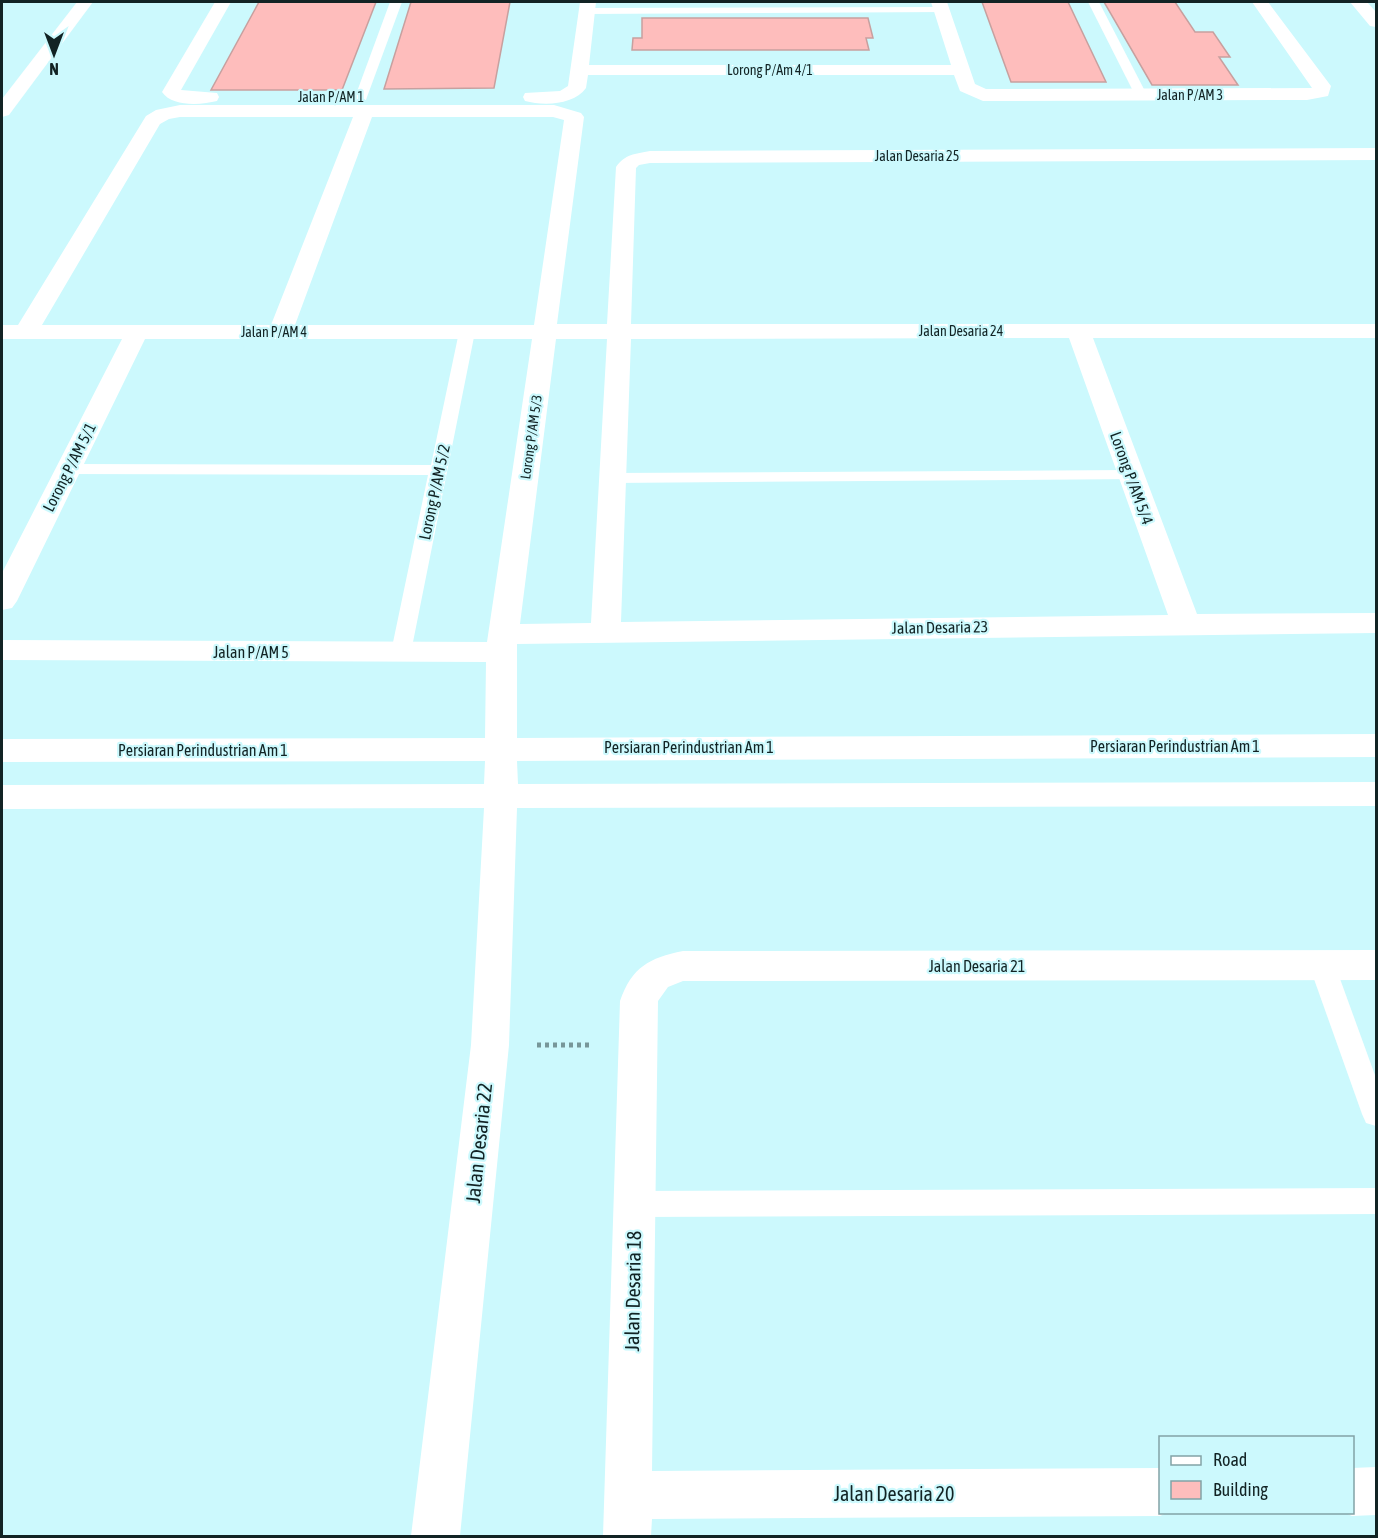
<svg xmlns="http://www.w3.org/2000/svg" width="1378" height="1538" viewBox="0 0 1378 1538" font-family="'Asap Condensed',sans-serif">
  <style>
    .building { fill: #febdbc; stroke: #c7a09f; stroke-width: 1.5 }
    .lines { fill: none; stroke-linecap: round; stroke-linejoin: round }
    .path { stroke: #779799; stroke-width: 5; stroke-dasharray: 4 4; stroke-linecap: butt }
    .service { fill: #fff; fill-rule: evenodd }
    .minor { fill: #fff; fill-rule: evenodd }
    .tertiary { fill: #fff; fill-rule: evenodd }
    .labels { text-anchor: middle; stroke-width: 4.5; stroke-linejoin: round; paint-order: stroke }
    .far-street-label { font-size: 14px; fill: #122324; stroke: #ccf9fd }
    .street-label { font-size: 16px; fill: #122324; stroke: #ccf9fd }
    .near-street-label { font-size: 20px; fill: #122324; stroke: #ccf9fd }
  </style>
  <rect width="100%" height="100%" fill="#ccf9fd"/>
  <g class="building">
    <path d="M259,2h117l-34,88h-131z"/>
    <path d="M411,2h99l-16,86 -110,1z"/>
    <path d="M982,2h86l38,80h-95z"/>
    <path d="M1104,2h71l20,30h18l17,25h-11l19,28h-86z"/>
    <path d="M642,18h226l5,20h-7l3,12h-237l1,-12h9z"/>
  </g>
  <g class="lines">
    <path class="path" d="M537,1045h55"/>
    <g class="service">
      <path d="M390,2h12l-35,95 -1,3h-10l-1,-3z"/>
      <path d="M1088,2h11l48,93 -2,3 -4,1 -6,-4z"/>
      <path d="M942,7l4,1v4l-359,2 -6,-3 6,-3z"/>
      <path d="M467,327l8,5 -64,320 -3,5 -7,2 -7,-2 -3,-5 37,-177 -360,-1 -6,-1 -3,-4 3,-4 6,-1 363,1 28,-133z"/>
      <path d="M1131,470l6,1 3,4 -3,4 -524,4 -6,-1 -3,-4 3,-4 6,-1z"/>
      <path d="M1322,955l9,3 4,7 41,113v48l-10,-3 -4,-9 -53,-149 4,-7z"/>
      <path d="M1376,1188v26l-741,3 -10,-4 -4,-9 4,-9 10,-4z"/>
    </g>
    <g class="minor">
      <path d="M215,2h16l-50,88 36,3 2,4 -2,4c-16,4 -45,6 -55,-9z"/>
      <path d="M580,2h16l-7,63h362l-20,-63h16l28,82 11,5 326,-1 -60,-86h16l63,84 -3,10 -21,4 -324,1 -23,-10 -6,-16h-366l-2,13c-12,17 -42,18 -61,13l-2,-4 2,-4 35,-2 8,-5z"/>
      <path d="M1350,2h17l9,10v15l-6,-1z"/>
      <path d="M180,105h374l27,8 3,4 -27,207h50l9,-157c9,-13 19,-13 34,-16l726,-3v12l-726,3 -11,2 -3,3 -5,156h745v14h-283l104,276 179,-1v20l-859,11v94l859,-4v23l-859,4 1,23 858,-2v24l-859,2 -8,237 -49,491h-49l60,-491 13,-237 -482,1v-24l482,-1 1,-23 -483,1v-23l483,-1 1,-76 -484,-2v-20l485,2 45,-303h-387l-128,262 -5,7 -10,2v-37l120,-234h-120v-14h16l128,-209 10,-6zM180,117h173l-82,208h-229l118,-201 9,-5zM372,117h181l11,3 -30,205h-239zM1069,338l99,277 -547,7 10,-283zM556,339h51l-16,284 -71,1z"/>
      <path d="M1376,950v30l-693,1 -15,6 -10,14 -6,470 508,-3v44h9l-9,4 -508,3 -1,17h-48l17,-535c12,-34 29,-43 63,-50z"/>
      <path d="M1376,1467v48l-24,1 -9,-4h9v-44z"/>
    </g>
    <path class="tertiary" d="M77,2h16l-84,113 -7,2v-18z"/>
  </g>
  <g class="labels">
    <g class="far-street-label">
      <text x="770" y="75">Lorong P/Am 4/1</text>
      <text x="1190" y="100">Jalan P/AM 3</text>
      <text x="331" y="102">Jalan P/AM 1</text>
      <text x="917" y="161">Jalan Desaria 25</text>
      <text x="961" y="336">Jalan Desaria 24</text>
      <text x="274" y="337">Jalan P/AM 4</text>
      <text transform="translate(531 437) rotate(-82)" y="5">Lorong P/AM 5/3</text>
    </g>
    <g class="street-label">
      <text transform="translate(69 467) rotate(-63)" y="6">Lorong P/AM 5/1</text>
      <text transform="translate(1132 478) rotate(70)" y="6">Lorong P/AM 5/4</text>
      <text transform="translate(434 492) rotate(-78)" y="6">Lorong P/AM 5/2</text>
      <text transform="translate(940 627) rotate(-1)" y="6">Jalan Desaria 23</text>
      <text x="251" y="658">Jalan P/AM 5</text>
      <text x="1175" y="752">Persiaran Perindustrian Am 1</text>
      <text x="689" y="753">Persiaran Perindustrian Am 1</text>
      <text x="203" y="756">Persiaran Perindustrian Am 1</text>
      <text x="977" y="972">Jalan Desaria 21</text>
    </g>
    <g class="near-street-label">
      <text transform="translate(479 1143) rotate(-84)" y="7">Jalan Desaria 22</text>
      <text transform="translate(633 1291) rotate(-89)" y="7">Jalan Desaria 18</text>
      <text x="894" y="1501">Jalan Desaria 20</text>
    </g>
  </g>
  <rect width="1378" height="1538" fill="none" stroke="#122324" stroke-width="6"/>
  <rect x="1159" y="1436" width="195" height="78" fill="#ccf9fd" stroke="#82a3a6" stroke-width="1.5"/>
  <rect x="1171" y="1456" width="30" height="9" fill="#ffffff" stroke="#82a3a6" stroke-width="1.5"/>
  <text x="1213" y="1466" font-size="18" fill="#122324">Road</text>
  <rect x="1171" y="1481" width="30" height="18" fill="#febdbc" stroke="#82a3a6" stroke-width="1.5"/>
  <text x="1213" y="1496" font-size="18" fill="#122324">Building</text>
  <g transform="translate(54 54) rotate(180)" stroke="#ccf9fd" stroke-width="4.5" paint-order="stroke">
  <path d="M0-4.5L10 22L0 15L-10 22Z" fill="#122324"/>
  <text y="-9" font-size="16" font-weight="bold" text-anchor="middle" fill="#122324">N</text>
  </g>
</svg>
